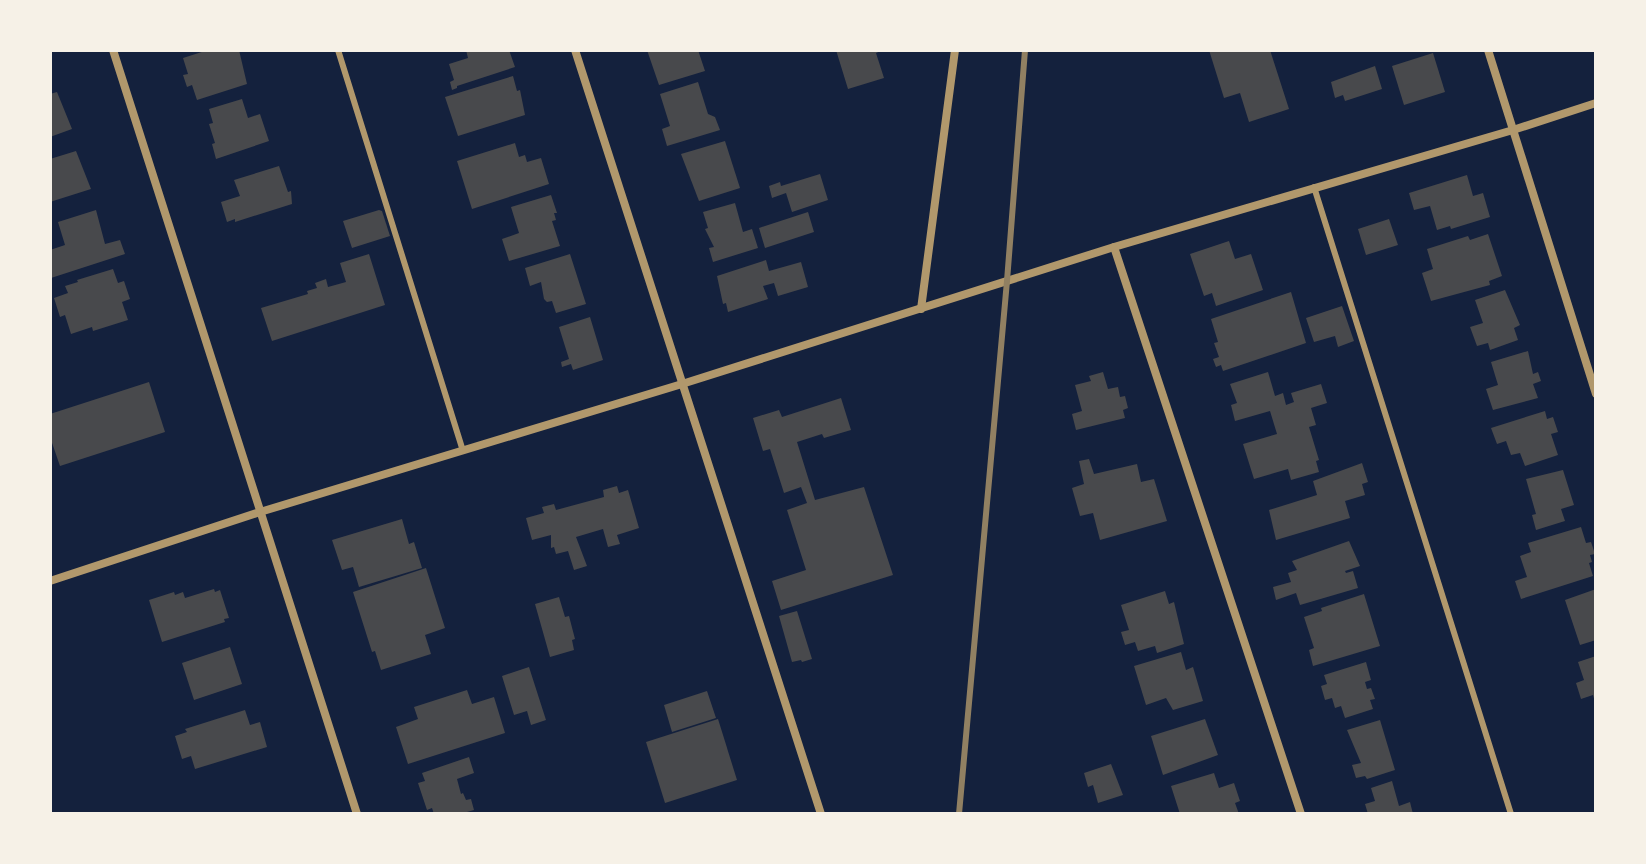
<svg xmlns="http://www.w3.org/2000/svg" width="1646" height="864" viewBox="0 0 1646 864" font-family="Commissioner,sans-serif">
  <style>
    .building { fill: #48494c }
    .lines { fill: none; stroke-linecap: round; stroke-linejoin: round }
    .service { stroke: #b1986c; stroke-width: 6 }
    .minor { stroke: #b1986c; stroke-width: 8 }
    .rail { stroke: #918062; stroke-width: 6 }
  </style>
  <rect width="100%" height="100%" fill="#14213d"/>
  <g class="building">
    <path d="M208,50h31l8,34 -50,16 -5,-15 -5,2 -4,-12 5,-1 -5,-16z"/>
    <path d="M466,50h43l6,17 -58,19v2l-5,2 -2,-8 4,-2 -5,-16 19,-6z"/>
    <path d="M647,50h51l7,21 -46,14z"/>
    <path d="M836,50h47l-7,3 8,25 -36,11z"/>
    <path d="M1209,50h61l19,59 -40,13 -9,-29 -16,5z"/>
    <path d="M1433,53l12,39 -41,13 -12,-39z"/>
    <path d="M1375,66l7,23 -37,12 -2,-6 -8,3 -4,-16z"/>
    <path d="M513,76l4,15 3,-1 5,25 -67,21 -13,-39z"/>
    <path d="M698,82l10,32 7,3 5,13 -53,16 -5,-17 8,-3 -10,-32z"/>
    <path d="M57,92l15,37 -22,8v-43z"/>
    <path d="M242,99l6,19 12,-4 9,27 -53,18 -4,-15 3,-1 -6,-19 4,-1 -4,-14z"/>
    <path d="M725,141l15,47 -41,13 -18,-47z"/>
    <path d="M515,143l4,14 6,-2 2,7 14,-4 8,26 -77,25 -15,-48z"/>
    <path d="M76,151l15,38 -41,13v-43z"/>
    <path d="M279,166l9,26 3,-1 1,13 -57,18v-3l-8,3 -6,-20 19,-6 -6,-16z"/>
    <path d="M820,174l8,26 -36,12 -6,-19 -14,5 -3,-12 11,-4 1,4z"/>
    <path d="M1467,175l6,21 10,-3 7,24 -39,12 -1,-3 -13,4 -7,-24 -16,4 -5,-17z"/>
    <path d="M551,195l6,18h-3l2,7 -4,1 8,25 -51,15 -7,-22 17,-6 -8,-26z"/>
    <path d="M735,203l8,29 9,-3 6,19 -45,14 -4,-14 5,-1 -9,-18 3,-1 -5,-16z"/>
    <path d="M96,210l9,34 15,-4 5,14 -74,24 -1,-28 15,-5 -7,-23z"/>
    <path d="M379,210l3,1 8,25 -38,12 -9,-27z"/>
    <path d="M808,212l6,20 -49,16 -6,-20z"/>
    <path d="M1389,219l9,26 -32,10 -8,-26z"/>
    <path d="M1488,234l14,42 -13,5 1,4 -59,16 -9,-28 11,-4 -6,-20 41,-13 2,4z"/>
    <path d="M1229,241l6,18 16,-5 12,36 -47,16 -4,-13 -8,3 -14,-42z"/>
    <path d="M369,254l16,51 -113,36 -11,-33 47,-14 -1,-3 10,-3 -2,-5 11,-4 2,8 18,-5 -6,-19z"/>
    <path d="M570,254l16,50 -30,9 -4,-12 -5,1 -3,-3 -3,-17 -11,4 -5,-18z"/>
    <path d="M766,260l3,11 32,-9 7,25 -30,9 -4,-13 -11,3 5,13 -40,13 -2,-9 -3,1 -6,-28z"/>
    <path d="M113,269l5,14 6,-2 6,18 -8,3 6,18 -35,11 -1,-4 -21,7 -6,-19 -5,2 -6,-19 14,-5 -3,-7 13,-4 -1,-2z"/>
    <path d="M1505,290l15,35 -6,3 4,12 -28,10 -2,-7 -11,3 -7,-19 13,-4 -8,-23z"/>
    <path d="M1291,292l15,51 -83,28 -2,-6 -5,2 -3,-8 6,-2 -5,-14 4,-1 -7,-23z"/>
    <path d="M1342,306l12,35 -16,6 -3,-11 -21,6 -8,-24z"/>
    <path d="M590,317l13,43 -30,10 -2,-6 -9,3 -1,-5 8,-3 -10,-32z"/>
    <path d="M1528,351l5,23 5,-2 3,9 -8,3 5,14 -45,12 -7,-21 12,-4 -7,-23z"/>
    <path d="M1103,372l5,17 10,-2 2,10 5,-1 3,12 -5,2 2,8 -49,12 -4,-16 10,-3 -7,-26 16,-4 -2,-5z"/>
    <path d="M1268,372l7,24 8,-3 3,12 8,-3 -3,-9 30,-9 6,19 -16,5 5,17 -7,2 10,33 -3,1 3,11 -28,8 -3,-11 -34,10 -11,-35 34,-10 -7,-23 -35,10 -4,-16 6,-2 -7,-19z"/>
    <path d="M149,382l16,50 -105,34 -10,-29v-23z"/>
    <path d="M841,398l10,32 -27,8 -2,-4 -25,8 18,58 49,-13 29,88 -112,35 -9,-29 34,-11 -19,-60 20,-7 -6,-16 -17,6 -14,-44 -7,2 -10,-33 26,-8 3,7z"/>
    <path d="M1545,411l2,8 6,-2 5,15 -7,2 7,21 -33,11 -5,-13 -9,2 -5,-14 -9,3 -6,-16z"/>
    <path d="M1089,459l5,15 43,-10 4,18 13,-3 13,42 -67,19 -7,-27 -13,3 -8,-28 12,-4 -5,-23z"/>
    <path d="M1362,463l6,19 -6,2 3,11 -20,6 5,17 -74,22 -7,-30 48,-15 -4,-14z"/>
    <path d="M1563,470l11,35 -13,4 4,12 -29,9 -4,-15 4,-1 -10,-35z"/>
    <path d="M617,486l2,7 9,-3 11,38 -22,7 3,9 -12,3 -5,-18 -27,8 11,29 -13,4 -6,-19 -12,3 -2,-7 -3,1v-13l-19,5 -6,-22 18,-5 -2,-6 12,-3 2,6 48,-13 -1,-7z"/>
    <path d="M402,519l7,25 5,-2 8,26 -63,19 -6,-20 -11,3 -10,-30z"/>
    <path d="M1581,527l5,16 5,-1 4,12 -5,1 2,7 -3,1 4,13 -72,23 -6,-18 12,-4 -7,-21 11,-4 -3,-9z"/>
    <path d="M1349,541l11,25 -15,5 1,2 7,-2 5,17 -58,17 -4,-12 -20,7 -3,-13 18,-5 -3,-9 9,-3 -5,-9z"/>
    <path d="M426,568l19,60 -20,7 6,19 -50,16 -6,-19 -3,1 -19,-60z"/>
    <path d="M214,589l1,3 5,-2 9,28 -5,1 1,3 -63,20 -13,-42 25,-8 1,3 8,-3 2,6z"/>
    <path d="M1596,589v51l-16,5 -15,-45z"/>
    <path d="M1165,591l4,13 5,-2 10,42 -27,9 -2,-7 -17,5 -3,-9 -10,3 -4,-13 8,-2 -8,-25z"/>
    <path d="M1364,594l16,52 -67,20 -4,-16 5,-2 -10,-31 18,-6 -1,-3z"/>
    <path d="M559,597l6,20 4,-1 6,23 -3,1 2,10 -24,7 -15,-53z"/>
    <path d="M797,611l15,48 -10,3 -1,-2 -9,2 -13,-46z"/>
    <path d="M230,647l12,37 -48,16 -12,-37z"/>
    <path d="M1181,652l5,18 7,-3 10,34 -30,9 -7,-12 -20,7 -12,-39z"/>
    <path d="M1596,656v46h-1l-2,-7 -12,4 -5,-16 8,-3 -6,-18z"/>
    <path d="M1366,662l5,18 -6,2 2,7 4,-1 4,11 -5,1 3,9 -28,9 -4,-12 -6,2 -3,-10 -7,2 -4,-14 6,-2 -3,-9z"/>
    <path d="M529,667l17,53 -15,5 -4,-14 -13,4 -12,-39z"/>
    <path d="M467,690l5,14 22,-7 11,36 -97,31 -12,-37 22,-8 -4,-12z"/>
    <path d="M707,691l9,27 -44,14 -8,-27z"/>
    <path d="M245,710l5,15 10,-3 7,25 -72,22 -4,-13 -9,3 -7,-23 12,-4 -2,-3z"/>
    <path d="M718,719l19,61 -72,23 -19,-61z"/>
    <path d="M1205,719l13,36 -55,20 -12,-39z"/>
    <path d="M1380,720l15,50 -28,9 -2,-3 -9,2 -4,-13 9,-2 -14,-33z"/>
    <path d="M469,757l5,16 -17,6 4,15 2,-1 3,7 5,-1 3,11 -14,4h-26l-2,-6 -5,2 -9,-27 7,-2 -3,-8z"/>
    <path d="M1111,764l12,31 -25,8 -5,-18 -5,2 -4,-14z"/>
    <path d="M1214,773l5,15 15,-5 6,18 -5,2 4,11h-59l-9,-28z"/>
    <path d="M1392,781l7,25 11,-4 3,12h-45l-3,-10 10,-3 -4,-13z"/>
  </g>
  <g class="lines">
    <g class="service">
      <path d="M338,50l125,401"/>
      <path d="M1314,187l197,627"/>
    </g>
    <g class="minor">
      <path d="M113,50l244,764"/>
      <path d="M575,50l246,764"/>
      <path d="M1488,50l108,344"/>
      <path d="M1114,247l187,567"/>
      <path d="M921,309l34,-259"/>
      <path d="M50,581l210,-69 422,-128 432,-137 399,-117 83,-27"/>
    </g>
    <path class="rail" d="M959,814l48,-533 18,-231"/>
  </g>
  <rect width="1646" height="864" fill="none" stroke="#f6f1e7" stroke-width="104"/>
</svg>
